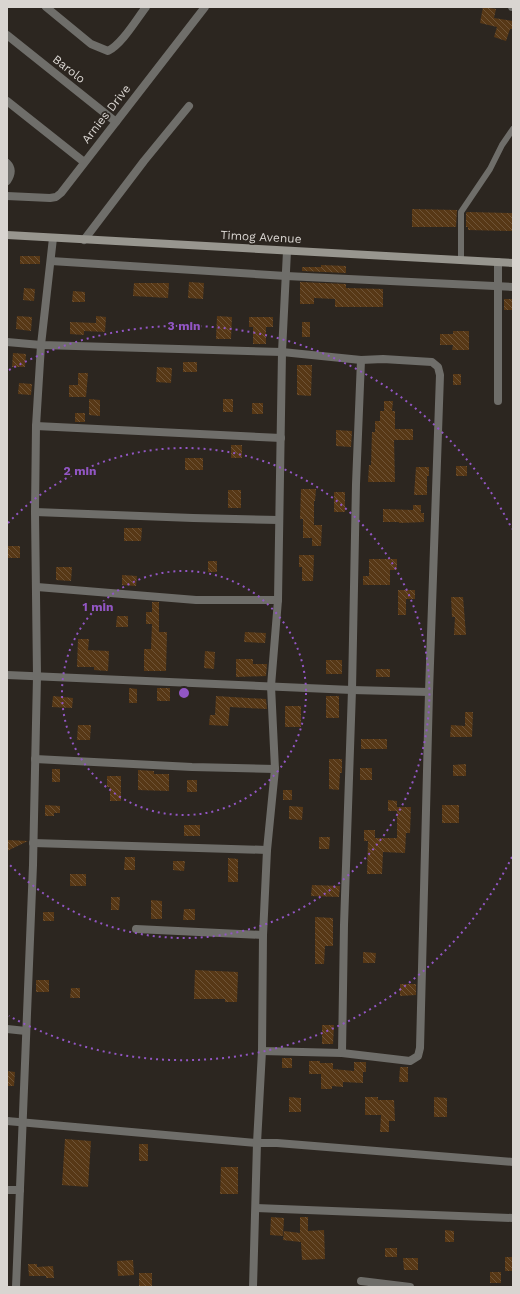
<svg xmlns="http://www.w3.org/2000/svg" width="520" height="1294" viewBox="0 0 520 1294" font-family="'Work Sans',sans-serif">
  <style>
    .building { fill: url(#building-back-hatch) }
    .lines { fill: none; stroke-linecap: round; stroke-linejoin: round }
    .lane { stroke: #6f6e6a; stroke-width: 6 }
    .street { stroke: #6f6e6a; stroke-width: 8 }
    .secondary { stroke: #98968f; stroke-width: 8 }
    .ring { fill: none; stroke: #9256c4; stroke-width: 2; stroke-dasharray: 2 4 }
    .labels { text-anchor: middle; stroke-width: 3.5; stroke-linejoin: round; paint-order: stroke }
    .street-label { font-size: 12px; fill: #d9d5d1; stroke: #2c2620 }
    .centre { fill: #9256c4; stroke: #2c2620; stroke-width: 2 }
    .ring-label { font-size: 12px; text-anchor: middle; font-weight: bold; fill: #9256c4; stroke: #2c2620; stroke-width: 3.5; stroke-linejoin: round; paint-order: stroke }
  </style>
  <defs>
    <pattern id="building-back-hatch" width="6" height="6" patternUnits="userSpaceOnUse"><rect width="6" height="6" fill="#573816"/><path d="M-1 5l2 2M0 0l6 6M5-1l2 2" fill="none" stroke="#6f5437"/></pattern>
  </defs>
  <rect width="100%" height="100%" fill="#2c2620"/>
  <g class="building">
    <path d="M483,7l13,2 -2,9 19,3v8h-3l-4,12 -12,-4 3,-10 -17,-4z"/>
    <path d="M412,209l45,1 -1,17h-44z"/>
    <path d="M467,212l46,1v18l-45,-1v-3h-2v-14z"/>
    <rect x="20" y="256" width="20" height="8"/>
    <path d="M321,265l25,1v7l-44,-2v-4h19z"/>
    <path d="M189,282l15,1 -1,16 -15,-1z"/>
    <path d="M300,282l46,2v4l37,1v18h-48v-8l-21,-1v6h-14z"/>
    <path d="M134,283h35l-1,15 -35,-2z"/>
    <path d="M24,288l11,1 -1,12 -11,-1z"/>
    <path d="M73,291l12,1v10h-13z"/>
    <rect x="504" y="299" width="9" height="11"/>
    <path d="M17,316l15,1 -1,14 -15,-2z"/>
    <path d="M96,316l10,1 -1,15 -21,-1v4l-14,-1v-12l26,1z"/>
    <path d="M217,316l15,1 -1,22h-15z"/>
    <path d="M249,317h24v10h-7v17h-13v-17h-4z"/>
    <rect x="302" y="322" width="8" height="15"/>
    <path d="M453,331h16v19h-17l1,-5h-13v-11h13z"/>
    <path d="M13,353l13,1 -1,13h-13z"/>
    <rect x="183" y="362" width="14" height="10"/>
    <path d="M297,365h15l-1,31 -14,-1z"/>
    <path d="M157,367l15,1 -1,15 -15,-1z"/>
    <path d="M78,373h10l-2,24h-17v-12h9z"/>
    <rect x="453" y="374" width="8" height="11"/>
    <path d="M19,383l13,1 -1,11 -13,-1z"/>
    <path d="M89,399l11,1v16l-11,-1z"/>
    <rect x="223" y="399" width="10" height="13"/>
    <path d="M384,401h9l-1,10h3v18h18v11h-19l1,42h-27l1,-17h2l1,-33h3v-11h5v-10h4z"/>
    <rect x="252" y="403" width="11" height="11"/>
    <rect x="75" y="413" width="10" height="9"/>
    <path d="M336,430l16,1 -1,16 -15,-1z"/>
    <rect x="231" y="445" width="11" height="13"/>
    <rect x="185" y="458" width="18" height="12"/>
    <rect x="456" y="466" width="11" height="10"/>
    <path d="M416,467h13v9h-2v19h-13z"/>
    <path d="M301,489h15l-1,12h-1v24h8l-1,21h-9v-8h-9v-19h-3z"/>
    <rect x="228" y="490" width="13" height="18"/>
    <rect x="334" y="492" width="11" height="20"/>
    <path d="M413,505h8v8h3v9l-25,1v-1h-16v-13l30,1z"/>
    <path d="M124,528h18l-1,13h-17z"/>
    <rect x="7" y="546" width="13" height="12"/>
    <path d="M299,555h15l-1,26h-11v-14h-3z"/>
    <path d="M369,559h28v11h-7v15h-27v-9h6z"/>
    <rect x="208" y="561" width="9" height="11"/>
    <path d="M56,567h16l-1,14 -15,-1z"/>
    <path d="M122,575l15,1 -1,10 -14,-1z"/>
    <path d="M398,590h17v9h-9v16h-8z"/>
    <path d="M451,597h12l3,38h-12l1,-18h-3z"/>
    <path d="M152,602h7v30h8l-1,39h-22v-22h7l1,-25h-6v-12h6z"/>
    <path d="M117,616h11v11h-12z"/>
    <path d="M245,632l21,1 -1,10 -21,-1z"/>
    <path d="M78,639h11l-1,11 21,1 -1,20 -14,-1v-3h-17z"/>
    <path d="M205,651l10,1 -1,17 -10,-1z"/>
    <path d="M236,659h17v5h14l-1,12 -30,1z"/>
    <rect x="326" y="660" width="16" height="14"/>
    <rect x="376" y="669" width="14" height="8"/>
    <path d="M129,688l8,1v14h-8z"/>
    <rect x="157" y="688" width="13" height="13"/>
    <path d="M53,696l20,2 -1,10 -20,-1z"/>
    <path d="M216,696l50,3 1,10 -37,-2 -2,19 -19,-1 1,-10h5z"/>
    <rect x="326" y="696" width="13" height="22"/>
    <rect x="285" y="706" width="16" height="21"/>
    <path d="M465,712h8l-1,25h-22l1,-12 14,1z"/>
    <path d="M78,725h13l-1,15h-13z"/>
    <rect x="361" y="739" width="26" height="10"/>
    <path d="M329,759h13v14h-2l-1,17 -10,-1z"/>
    <path d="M466,764v12h-13v-11z"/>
    <rect x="360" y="768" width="12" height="12"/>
    <rect x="52" y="769" width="8" height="13"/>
    <path d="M138,770l16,1v3h15v17l-31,-1z"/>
    <path d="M107,776h14v25h-11v-14h-3z"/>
    <rect x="187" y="780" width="10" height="12"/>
    <rect x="283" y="790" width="9" height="10"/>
    <path d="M388,800l9,1v10h-9z"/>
    <path d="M45,805l15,1v7h-6v3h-9z"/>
    <rect x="442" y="805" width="17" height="18"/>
    <path d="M289,806l14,1 -1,13 -13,-1z"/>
    <path d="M397,807h14l-1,26h-4l-1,20 -22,-1 -1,22h-15l1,-33h-4v-11h11v8h22z"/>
    <rect x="184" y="825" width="16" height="11"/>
    <path d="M319,837h11l-1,12h-10z"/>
    <path d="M7,840l21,1 -21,10z"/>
    <path d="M125,857h10v13h-11z"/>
    <path d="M228,858l10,1v23h-10z"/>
    <path d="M173,861h12l-1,10 -11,-1z"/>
    <rect x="70" y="874" width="16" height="12"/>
    <path d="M312,885l28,1 -1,11 -28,-1z"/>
    <path d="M111,897h9l-1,13h-8z"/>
    <path d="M151,900l11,1v18h-11z"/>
    <path d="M184,909h11v11h-12z"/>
    <rect x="43" y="912" width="11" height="9"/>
    <path d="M315,917l18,1v28h-8l-1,18h-9z"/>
    <path d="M363,952l13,1 -1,10h-12z"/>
    <path d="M195,970l43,2 -1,30h-12v-3h-31z"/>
    <rect x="36" y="980" width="13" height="12"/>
    <path d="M400,984h16v11l-16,1z"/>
    <path d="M71,988h9v10h-10z"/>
    <path d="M322,1025h12l-1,19h-11z"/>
    <rect x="282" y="1058" width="10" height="10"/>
    <path d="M309,1061h11v2h13v6l21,2v-9h12v10h-3v11l-20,-1v5l-11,-1v3h-11v-15h-12z"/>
    <path d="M400,1067h8v15h-9z"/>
    <path d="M7,1071l8,1 -1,14h-7z"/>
    <path d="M289,1097l12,1v14h-12z"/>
    <path d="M365,1097h13v3h16l1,21h-6v11h-9l1,-17h-16z"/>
    <path d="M434,1097l13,1v19h-13z"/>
    <path d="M65,1139l26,2 -3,46 -26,-2z"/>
    <rect x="139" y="1144" width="9" height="17"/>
    <path d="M221,1167h17v27h-18z"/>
    <path d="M271,1217l13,1 -1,18 -13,-1z"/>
    <path d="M300,1217h8v14l16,-1 1,29 -23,1 -1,-18 -18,-2 1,-9 16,2z"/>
    <path d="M445,1230l9,1v11h-9z"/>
    <rect x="385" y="1248" width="12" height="9"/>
    <rect x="505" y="1257" width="8" height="14"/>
    <path d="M403,1258h15v12h-14z"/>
    <path d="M133,1260l1,15 -16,1 -1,-15z"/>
    <path d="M28,1264h9v3l16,-1 1,12h-8v-2h-17z"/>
    <rect x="490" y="1272" width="11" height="11"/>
    <rect x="139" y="1273" width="13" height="14"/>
  </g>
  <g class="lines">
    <path class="lane" d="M461,260v-48l29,-43 12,-24 11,-16"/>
    <g class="street">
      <path d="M46,7l45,37 17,7c14,-7 28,-31 38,-44"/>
      <path d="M512,7h1"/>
      <path d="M7,35l109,87"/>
      <path d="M7,101l77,61"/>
      <path d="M7,163c6,6 4,12 0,18"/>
      <path d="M7,196l43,2 6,-1 5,-4 144,-186"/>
      <path d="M84,240l60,-79 45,-55"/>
      <path d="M51,261l235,15 227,11"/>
      <path d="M498,262v139"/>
      <path d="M7,342l34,3 241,7 79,8 22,-1 49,3 6,5 2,8 -11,317 -9,356 -2,8 -8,5 -68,-8"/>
      <path d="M36,426l245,12"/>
      <path d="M35,512l158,6 86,2"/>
      <path d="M37,587l159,13h82"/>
      <path d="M7,675l345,15 77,2"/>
      <path d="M35,759l157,8 83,2"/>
      <path d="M33,843l234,7"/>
      <path d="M136,929l127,6"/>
      <path d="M7,1029l19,2"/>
      <path d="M262,1051l80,2 2,-128 8,-235 4,-206 5,-124"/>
      <path d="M7,1121l250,22h20l236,19"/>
      <path d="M7,1190h13"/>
      <path d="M256,1208l257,10"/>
      <path d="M361,1281l49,6"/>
      <path d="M16,1287l17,-422 4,-189 -2,-164 1,-86 5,-81 12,-107"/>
      <path d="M253,1287l4,-144 5,-92 1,-116 4,-85 8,-81 -4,-83 7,-86 4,-248 5,-101"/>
    </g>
    <path class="secondary" d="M7,235l506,28"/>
  </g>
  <g class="ring">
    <circle cx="184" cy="693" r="122"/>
    <path d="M8 523A245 245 0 1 1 8 863"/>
    <path d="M512 857A367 367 0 0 1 9 1016M9 370A367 367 0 0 1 512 529"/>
  </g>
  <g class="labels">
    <g class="street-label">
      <text transform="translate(69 69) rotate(38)" y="4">Barolo</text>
      <text transform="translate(106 114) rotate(-52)" y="4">Arnies Drive</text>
      <text transform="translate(261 237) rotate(3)" y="4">Timog Avenue</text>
    </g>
  </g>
  <circle cx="184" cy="693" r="6" class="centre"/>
  <g class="ring-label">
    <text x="184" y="330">3 min</text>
    <text x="80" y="475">2 min</text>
    <text x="98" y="611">1 min</text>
  </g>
  <rect width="520" height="1294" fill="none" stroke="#d9d5d1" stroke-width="16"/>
</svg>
